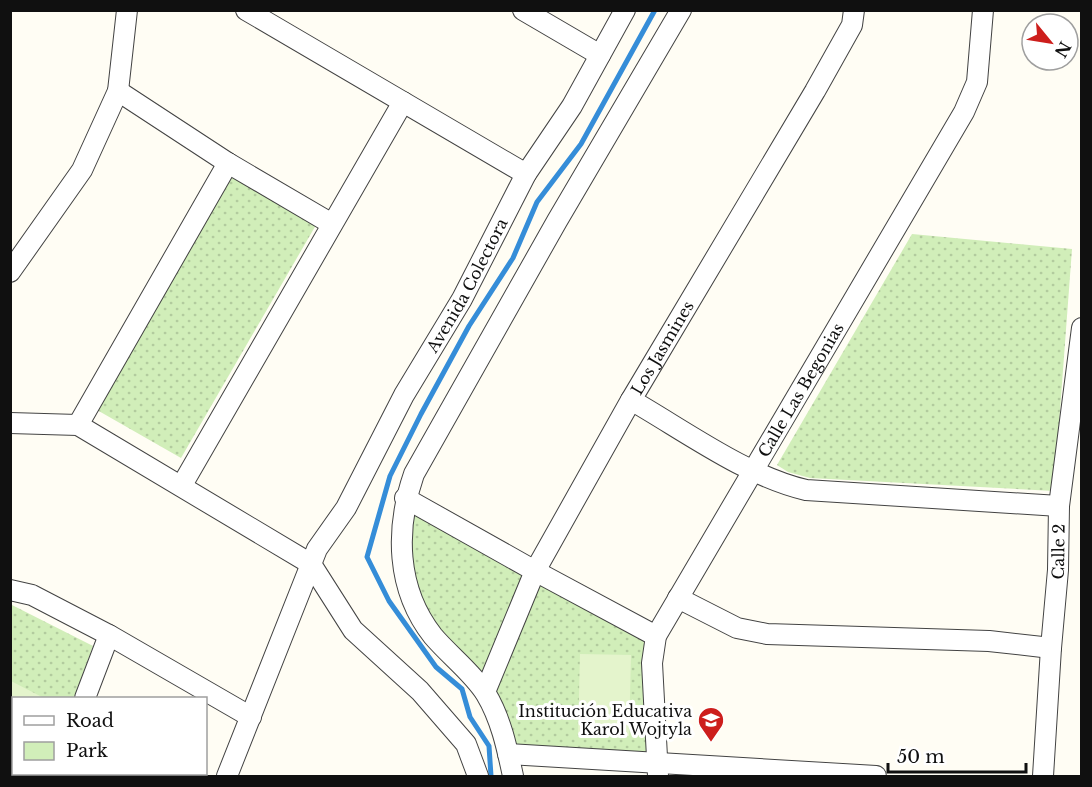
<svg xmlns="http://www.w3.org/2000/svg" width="1092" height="787" viewBox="0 0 1092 787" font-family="'Libre Baskerville',serif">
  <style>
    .green { fill: url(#green-dots) }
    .pitch { fill: #e4f4cc }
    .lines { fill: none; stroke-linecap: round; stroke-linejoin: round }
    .stream { stroke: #358dd8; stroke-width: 5 }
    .minor-casing { stroke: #434343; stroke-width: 22 }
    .minor { stroke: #fff; stroke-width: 20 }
    .labels { text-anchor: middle; stroke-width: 6; stroke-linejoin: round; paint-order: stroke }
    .street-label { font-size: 16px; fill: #101010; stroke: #fff }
    .poi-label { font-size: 16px; fill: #101010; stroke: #fff; text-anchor: end }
  </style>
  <defs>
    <pattern id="green-dots" width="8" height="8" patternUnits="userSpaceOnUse" patternTransform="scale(1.5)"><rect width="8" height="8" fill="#d1eeb9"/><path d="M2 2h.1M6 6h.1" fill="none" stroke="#b2cb9e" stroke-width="1.8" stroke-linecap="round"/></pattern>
  </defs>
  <rect width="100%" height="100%" fill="#fffdf4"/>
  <g class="green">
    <path d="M232,177l84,48 -135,233 -84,-48z"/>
    <path d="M912,234l160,15 -18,242 -244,-13 -22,-6 -11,-7z"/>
    <path d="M409,507l119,67 -46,106 -63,-75 -9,-38z"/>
    <path d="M536,577l115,62 -3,115 -134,-8 -22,-55z"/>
    <path d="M10,604l83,42 -19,52h-60v76h32l-1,2h-34z"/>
  </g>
  <g class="pitch">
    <path d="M580,654l51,1 -2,81 -51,-1z"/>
    <path d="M11,681l31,16 -1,1h-27l-1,57 -2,6z"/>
  </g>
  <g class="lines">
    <path class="stream" d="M491,776l-2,-30 -19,-29 -8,-28 -26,-22 -47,-66 -22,-44 23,-81 31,-62 48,-88 44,-68 24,-56 44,-58 74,-134"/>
    <g class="minor-casing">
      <g id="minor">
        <path d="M246,10l280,164"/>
        <path d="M523,10l77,45"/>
        <path d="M118,91l110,72 104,61"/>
        <path d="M10,272l72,-102 36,-79 9,-81"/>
        <path d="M631,400c54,31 115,76 175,90l253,16"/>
        <path d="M10,423l68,2 233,139 42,66 67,61 46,53 12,32"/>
        <path d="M78,425l150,-262"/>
        <path d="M182,485l221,-383"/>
        <path d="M405,498l130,73 121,65"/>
        <path d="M10,590l22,5 77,40 142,82"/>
        <path d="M678,598l59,30 30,6 222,7 62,7"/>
        <path id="s1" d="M485,692l50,-121 96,-171 184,-309 37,-66 2,-15"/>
        <path d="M85,698l24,-63"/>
        <path d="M508,754l368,22"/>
        <path d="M56,776l1,-2"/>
        <path id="s2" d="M227,776l90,-227 29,-41 58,-113 58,-96 64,-125 46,-68 53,-96"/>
        <path d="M513,776c-6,-28 -12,-57 -27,-82 -13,-21 -37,-39 -53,-58 -37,-47 -38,-107 -19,-162l143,-253 124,-211"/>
        <path id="s3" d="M658,776l-6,-113 4,-27 308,-524 13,-30 6,-72"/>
        <path id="s4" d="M1043,776l8,-128 7,-78 1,-64 23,-178"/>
      </g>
    </g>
    <use href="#minor" class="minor"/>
  </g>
  <defs>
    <g id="school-pin" transform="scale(1.35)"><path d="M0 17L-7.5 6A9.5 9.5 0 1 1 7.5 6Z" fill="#cd1e1c" stroke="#fff"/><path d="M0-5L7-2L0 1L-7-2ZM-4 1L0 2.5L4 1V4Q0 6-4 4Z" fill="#fff"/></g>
  </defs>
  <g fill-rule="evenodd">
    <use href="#school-pin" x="711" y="720"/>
  </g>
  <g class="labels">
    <g class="street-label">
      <text dy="6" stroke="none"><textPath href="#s2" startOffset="548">Avenida Colectora</textPath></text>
      <text dy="6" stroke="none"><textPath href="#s1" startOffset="388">Los Jasmines</textPath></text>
      <text dy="6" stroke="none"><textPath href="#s3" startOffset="426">Calle Las Begonias</textPath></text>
      <text dy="6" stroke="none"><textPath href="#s4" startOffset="225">Calle 2</textPath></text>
    </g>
    <g class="poi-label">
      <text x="692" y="717">Institución Educativa<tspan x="692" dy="18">Karol Wojtyla</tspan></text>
    </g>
  </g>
  <rect width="1092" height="787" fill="none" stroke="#101010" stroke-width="24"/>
  <rect x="12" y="697" width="195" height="78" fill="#ffffff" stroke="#9f9f9f" stroke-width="1.5"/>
  <rect x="24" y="716" width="30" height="9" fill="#ffffff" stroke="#9f9f9f" stroke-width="1.5"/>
  <text x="66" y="727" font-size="18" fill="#101010">Road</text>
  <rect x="24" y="742" width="30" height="18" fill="#d1eeb9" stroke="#9f9f9f" stroke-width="1.5"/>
  <text x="66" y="757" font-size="18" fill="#101010">Park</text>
  <g transform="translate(1050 42) rotate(120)"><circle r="28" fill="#ffffff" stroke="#9f9f9f" stroke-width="1.5"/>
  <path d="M0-4.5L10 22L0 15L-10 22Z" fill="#cd1e1c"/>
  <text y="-9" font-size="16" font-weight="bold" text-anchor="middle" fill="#101010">N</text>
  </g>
  <path d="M888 763v9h138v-9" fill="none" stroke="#101010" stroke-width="3"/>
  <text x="897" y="763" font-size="18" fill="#101010" stroke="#ffffff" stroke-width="4.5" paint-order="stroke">50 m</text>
</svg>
